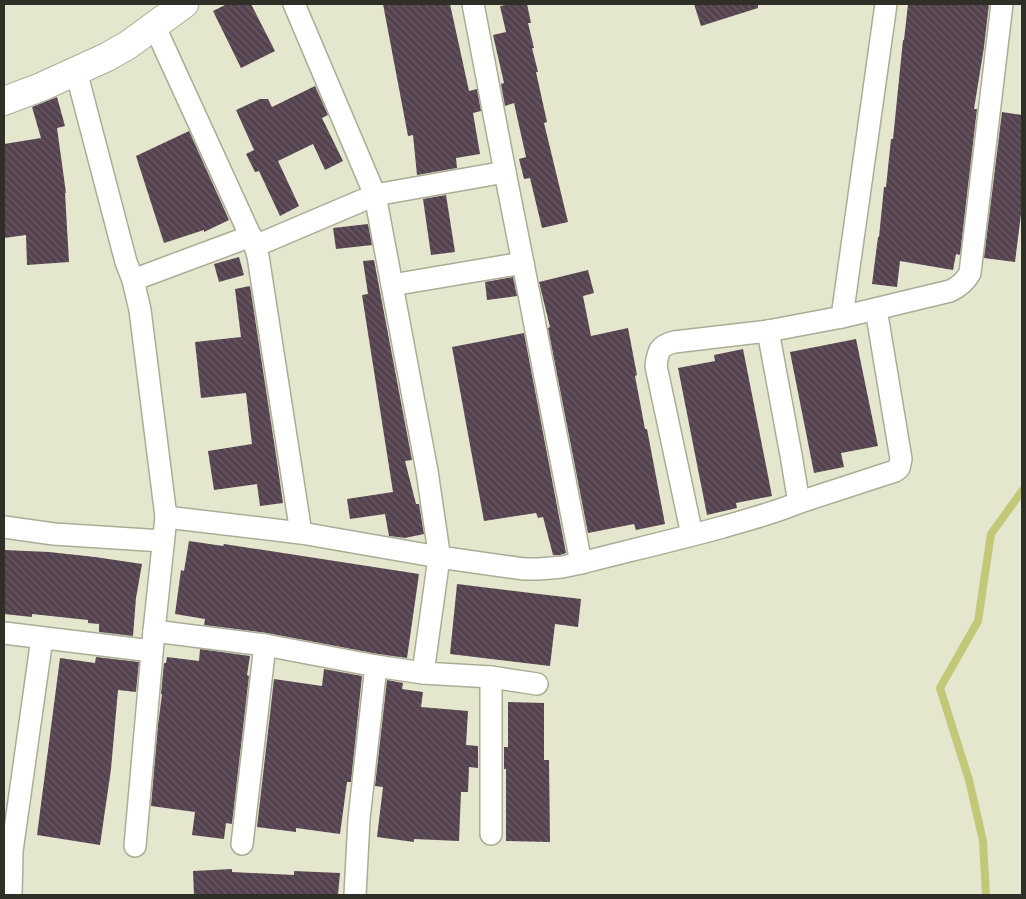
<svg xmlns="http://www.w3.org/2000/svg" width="1026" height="899" viewBox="0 0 1026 899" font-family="'Exo 2',sans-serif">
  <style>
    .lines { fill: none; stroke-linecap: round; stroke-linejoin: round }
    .stream { stroke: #c2c877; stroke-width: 8 }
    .building { fill: url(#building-back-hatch) }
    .minor-casing { stroke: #aaad95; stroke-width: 24 }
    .secondary-casing { stroke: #aaad95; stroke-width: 30 }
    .minor { stroke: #fff; stroke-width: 21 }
    .secondary { stroke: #fff; stroke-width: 28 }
  </style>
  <defs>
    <pattern id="building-back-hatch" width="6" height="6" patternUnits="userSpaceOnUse" patternTransform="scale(1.25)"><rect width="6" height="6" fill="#55424f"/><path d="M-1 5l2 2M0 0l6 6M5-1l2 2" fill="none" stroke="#6a5b65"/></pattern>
  </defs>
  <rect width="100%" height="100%" fill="#e4e7ce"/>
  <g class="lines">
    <path class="stream" d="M986,895l-3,-54 -14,-61 -29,-92 38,-67 13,-87 31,-43"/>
  </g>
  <g class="building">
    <path d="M227,4h24l24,47 -34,17 -28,-57z"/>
    <path d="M383,4h67l19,87 8,-2 4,22 -8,2 7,41 -24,4 1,10 -40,7 -4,-40 -5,1z"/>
    <path d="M511,4h16l4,19h-3l6,25h-2l6,24h-2l11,50 -3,1 24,99 -26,6 -12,-50 -6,1 -5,-20 7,-2 -12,-54 -9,3 -4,-22 3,-1 -11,-48 13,-3 -6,-26z"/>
    <path d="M694,4h64v4l-57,18z"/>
    <path d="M908,4h81l-5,43 -10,62h3l-17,146 -4,-1 -3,16 -53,-9 -3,26 -25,-3 6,-47h1l5,-50h2l5,-48h2l10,-99h1z"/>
    <path d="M315,86l13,29 -6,3 21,43 -18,9 -12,-26 -35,17 21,45 -19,10 -21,-45 -4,1 -9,-18 8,-4 -18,-40 24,-11h8l4,8z"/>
    <path d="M57,97l8,29 -8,2 9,65h-1l4,69 -42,3 -1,-30 -22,3v-94l37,-6 -9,-31z"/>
    <path d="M1002,112l20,3v91l-7,56 -31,-4z"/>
    <path d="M189,131l40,89 -25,12v-2l-40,13 -28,-87z"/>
    <path d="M446,195l9,57 -24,3 -8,-56z"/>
    <path d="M368,224l4,21 -36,4 -3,-21z"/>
    <path d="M239,257l5,18 -25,7 -5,-18z"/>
    <path d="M374,260l38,200 -7,1 11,43h3l5,30 -19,4 -16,-2 -4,-22 -35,5 -3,-20 46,-7 -31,-197 6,-1 -5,-33z"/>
    <path d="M588,270l6,23 -11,3 8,40 37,-8 9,47 -2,1 10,53h2l18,95 -29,6 -2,-6 -46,9 -40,-205 2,-1 -11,-45z"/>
    <path d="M513,277l4,19 -30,4 -2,-18z"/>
    <path d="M250,286l26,169 7,48 -23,3 -3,-22 -43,6 -6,-39 44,-7 -6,-51 -45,5 -6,-56 46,-5 -6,-48z"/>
    <path d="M524,333l42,220 -6,2h-7l-10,-38 -5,1 -2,-5 -52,8 -32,-174z"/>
    <path d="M856,339l22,107 -37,7 3,14 -30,6 -24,-121z"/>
    <path d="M743,349l29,147 -36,7 1,5 -30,7 -29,-147 37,-7 -1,-6z"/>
    <path d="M189,541l34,5 1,-2 195,30 -12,84 -29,-4 -111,-21 -63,-8 1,-6 -30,-5 6,-44 3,1z"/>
    <path d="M4,550l45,2 46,5 47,7 -6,34 -3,38 -34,-4v-8l-11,-1v-3l-56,-6v3l-28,-3z"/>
    <path d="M457,584l124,15 -3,28 -23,-3 -5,42 -100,-12z"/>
    <path d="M200,649l50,7 -3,19 2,1 -17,148 -6,-1 -2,16 -32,-4 3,-23 -44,-6 7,-81 4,-31h-1l3,-31h2l1,-6 32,4z"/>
    <path d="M96,657l43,5 -3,30 -18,-2 -7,79 -11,76 -63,-10 23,-177 35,5z"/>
    <path d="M324,669l38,7 -11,106h-4l-7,52 -44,-6v4l-39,-5 17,-148 48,7z"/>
    <path d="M387,680l16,3 -1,6 21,3 -2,15 47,4 -2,34 12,1v22l-9,-1 -1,25h-7l-2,49 -45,-2v3l-37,-5 6,-50 -8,-1z"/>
    <path d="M508,702l36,1v57h5l1,82 -44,-1v-72h-2v-22h4z"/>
    <path d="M232,869v3l62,3v-4l46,2 -2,22h-144l-1,-24z"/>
  </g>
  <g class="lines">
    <g class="minor-casing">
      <g id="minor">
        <path d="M294,4l81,191 52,276 11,75 1,11 -2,15 -14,101 68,4 46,7"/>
        <path d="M473,4l32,168"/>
        <path d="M154,25l101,221"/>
        <path d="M76,71l50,191 7,18 7,30 26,207"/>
        <path d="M133,280l118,-44"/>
        <path d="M392,285l131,-22 58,300"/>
        <path d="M842,317l44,-313"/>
        <path d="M768,331l74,-14 108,-26c9,-4 15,-9 20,-18l32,-269"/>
        <path d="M800,502l95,-31 4,-3 2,-9 -25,-150"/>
        <path d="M4,527l50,7 109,7"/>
        <path d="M301,533l-43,-277 -3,-10 120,-51 130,-23 18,91"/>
        <path d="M154,631l111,14 111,21 47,7"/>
        <path d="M4,633l148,18"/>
        <path d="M491,677v157"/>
        <path d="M242,844l23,-199"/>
        <path d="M135,846l19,-215 12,-114 135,16 138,24 85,12h15l23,-2 19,-4c47,-12 94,-23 142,-36 26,-8 52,-14 77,-25l-3,-11 -6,-36 -23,-124 -94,11c-15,4 -16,9 -18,24l36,169"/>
        <path d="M11,895l1,-44 30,-213"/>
        <path d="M355,895l4,-76 17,-153"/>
      </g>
    </g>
    <g class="secondary-casing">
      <path id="secondary" d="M4,101l37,-14 66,-30 21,-12 56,-41"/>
    </g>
    <use href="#minor" class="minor"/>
    <use href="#secondary" class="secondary"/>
  </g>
  <rect width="1026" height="899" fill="none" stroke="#2e2f26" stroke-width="10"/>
</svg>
